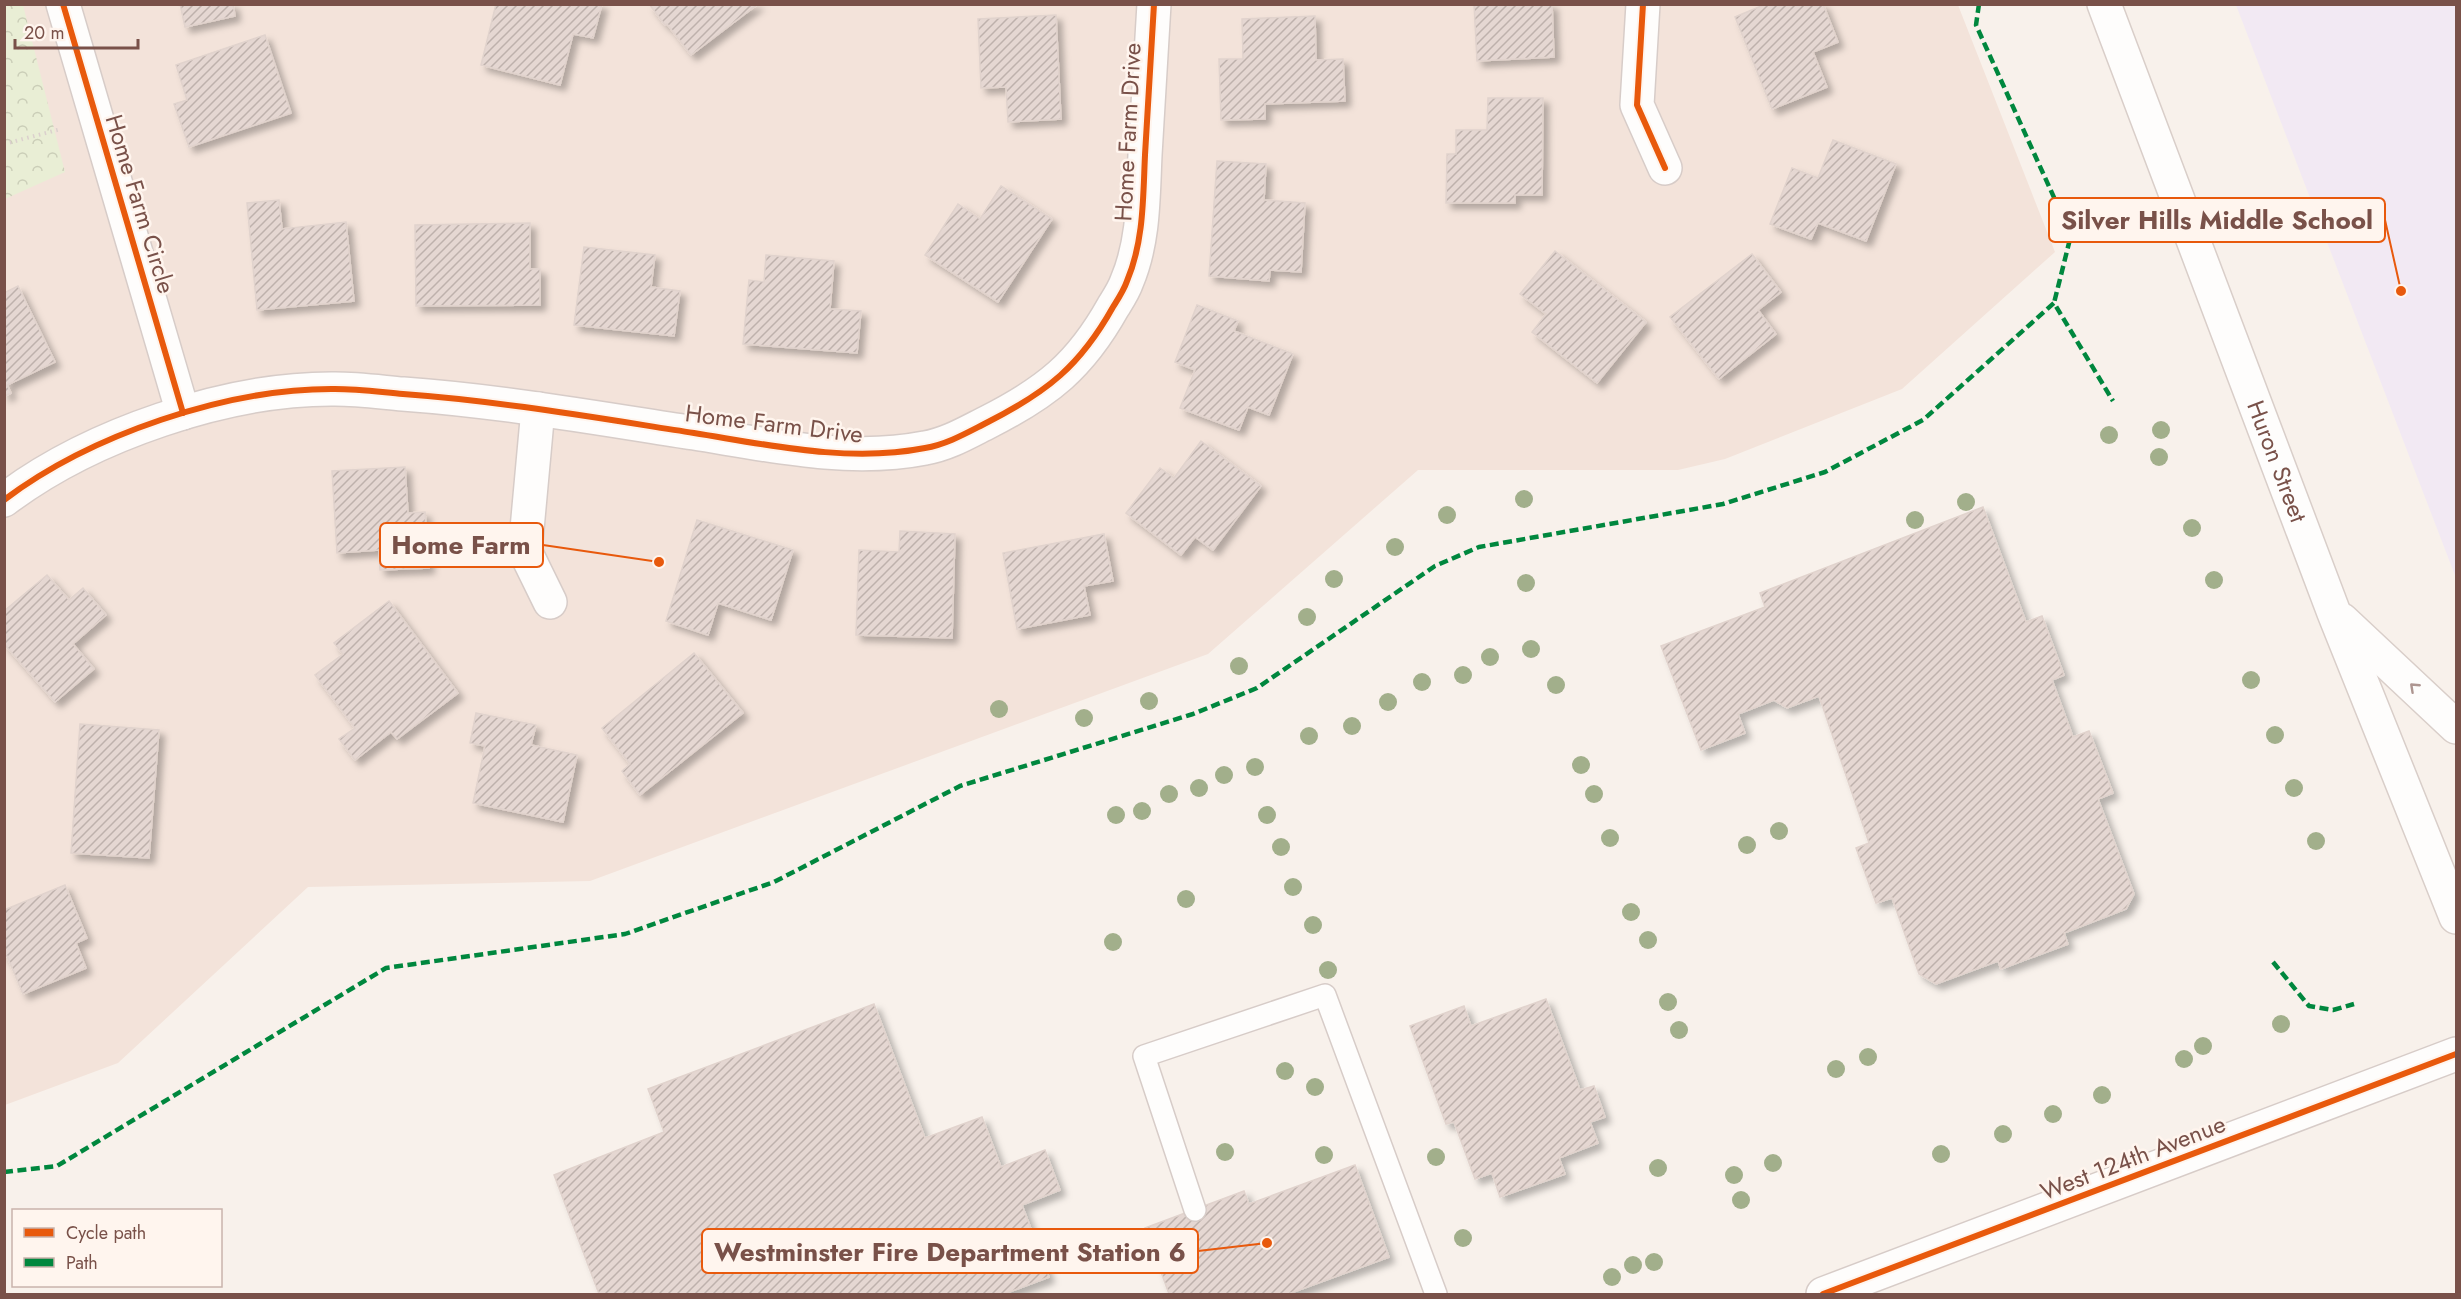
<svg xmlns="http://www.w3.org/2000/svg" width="2461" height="1299" viewBox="0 0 2461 1299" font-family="Jost,sans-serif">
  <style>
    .residential { fill: #f3e3da }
    .education { fill: #f2e9f3 }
    .park { fill: url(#park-crowns) }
    .building { fill: url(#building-hatch); stroke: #e1d3cd; stroke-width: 1.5; filter: url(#shadow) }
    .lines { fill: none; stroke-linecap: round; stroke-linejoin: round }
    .service-casing { stroke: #d7ccc8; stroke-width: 24 }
    .minor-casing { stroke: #d7ccc8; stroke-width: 36 }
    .tertiary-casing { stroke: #d7ccc8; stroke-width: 36 }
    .secondary-casing { stroke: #d9cec9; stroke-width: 36 }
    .path { stroke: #dbd0cd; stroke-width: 4; stroke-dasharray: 1.5 4.5; stroke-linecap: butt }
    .service { stroke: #fefdfc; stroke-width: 21 }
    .minor { stroke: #fefdfc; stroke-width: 33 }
    .tertiary { stroke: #fefdfc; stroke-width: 33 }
    .secondary { stroke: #fefdfc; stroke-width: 33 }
    .quiet { stroke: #00873e; stroke-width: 4.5; stroke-dasharray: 9 4.5; stroke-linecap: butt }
    .cycleway-casing { stroke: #fff5ee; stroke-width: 10 }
    .cycleway { stroke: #e8590c; stroke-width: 6 }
    .tree { fill: #a2af8b }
    .oneway { stroke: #ae9691 }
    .labels { text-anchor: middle; stroke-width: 5; stroke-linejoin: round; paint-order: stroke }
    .street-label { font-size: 24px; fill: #795149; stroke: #fff5ee }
    .leader { fill: none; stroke: #e8590c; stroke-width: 2 }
    .callout-dot { fill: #e8590c; stroke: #fff5ee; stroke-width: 2 }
    .callout { fill: #fff5ee; stroke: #e8590c; stroke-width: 2 }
    .callout-label { font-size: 26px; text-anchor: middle; font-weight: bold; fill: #795149 }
  </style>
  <defs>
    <pattern id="park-crowns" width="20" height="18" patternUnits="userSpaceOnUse" patternTransform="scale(1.5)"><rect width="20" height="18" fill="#e9eed5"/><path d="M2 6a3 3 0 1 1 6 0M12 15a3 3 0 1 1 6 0" fill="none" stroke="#cbceb8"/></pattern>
    <pattern id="building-hatch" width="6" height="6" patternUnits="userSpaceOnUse" patternTransform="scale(1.5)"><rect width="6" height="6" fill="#e5d7d2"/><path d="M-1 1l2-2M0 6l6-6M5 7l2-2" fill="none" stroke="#beb1ac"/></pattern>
    <filter id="shadow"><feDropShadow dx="5.5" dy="5.5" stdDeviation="3" flood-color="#0004"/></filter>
  </defs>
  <rect width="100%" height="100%" fill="#f8f1eb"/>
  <path class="residential" d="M5,5h1953l97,247 -153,137 -177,70 -47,11h-260l-210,184 -618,227 -282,6 -190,176 -113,42z"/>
  <path class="education" d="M2236,5h220v573z"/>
  <path class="park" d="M4,5h19l42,167 -60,27z"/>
  <g class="building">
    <path d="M180,4h53l2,12 -50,11z"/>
    <path d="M496,4h106l-9,34 -20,-4 -13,51 -79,-20z"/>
    <path d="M649,4h109l-67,51 -24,-31 -2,1z"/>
    <path d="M1474,4h78l2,53 -77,4z"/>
    <path d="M1766,4h57l15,38 -25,10 14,35 -55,22 -37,-92z"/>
    <path d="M1056,15l5,104 -53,3 -2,-35 -25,1 -3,-69z"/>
    <path d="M1315,16l1,44 27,-1 2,42 -80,3v15l-44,1 -2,-61h24l-1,-40z"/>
    <path d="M265,35l26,78 -102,34 -15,-43 13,-4 -11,-35z"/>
    <path d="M1488,98h55l-1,97h-27v8h-69l1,-49h9v-24h31z"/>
    <path d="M1833,140l63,24 -30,77 -48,-18 -7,16 -41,-15 22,-56 26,10z"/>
    <path d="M1217,161l49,3 -2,36 41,3 -4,69 -31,-2 -1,11 -60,-5z"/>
    <path d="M1001,186l51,33 -54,83 -73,-47 33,-51 22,15z"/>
    <path d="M279,200l3,29 64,-7 8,79 -97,9 -10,-107z"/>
    <path d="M530,223v46h10v36l-124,1 -1,-81z"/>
    <path d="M584,247l71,8 -4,32 29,4 -6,45 -100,-11z"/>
    <path d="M1555,251l91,71 -49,61 -65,-51 14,-18 -26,-20z"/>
    <path d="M1752,254l29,38 -23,18 18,24 -57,45 -49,-62z"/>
    <path d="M766,255l68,6 -4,48 31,2 -4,42 -114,-9 6,-64 15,2z"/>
    <path d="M18,286l37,76 -48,23 4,8 -7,3v-103z"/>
    <path d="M1197,305l41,16 -4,10 59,23 -24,61 -21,-8 -9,23 -59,-22 15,-38 -20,-8z"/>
    <path d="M1201,441l60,45 -48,64 -18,-13 -14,18 -55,-42 34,-45 14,10z"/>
    <path d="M405,467l3,46 17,-1 4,56 -49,2 -1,-20 -42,3 -5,-82z"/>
    <path d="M1983,507l43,115 16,-6 22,59 -12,5 21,57 16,-6 24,62 -15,6 36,95 -8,15 -62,24 4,11 -67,25 -3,-8 -62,23 -17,-10 -27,-76 -16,5 -20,-55 13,-5 -50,-147 -32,12 -13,-8 -36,14 7,19 -44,17 -40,-104 104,-39 -5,-14z"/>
    <path d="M697,520l96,30 -22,70 -53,-17 -10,32 -42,-14z"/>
    <path d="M900,531l55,3 -3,104 -96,-3 3,-85 40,2z"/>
    <path d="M1104,534l9,47 -29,5 6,29 -73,14 -14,-76z"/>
    <path d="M47,575l22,25 14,-12 23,27 -33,29 21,25 -39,33 -51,-58v-33z"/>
    <path d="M389,601l69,92 -61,46 -6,-7 -36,28 -16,-21 16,-11 -40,-53 28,-21 -9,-11z"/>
    <path d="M694,653l49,60 -103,82 -18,-24 8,-7 -28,-36z"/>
    <path d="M476,713l60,12 -5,20 46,10 -14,67 -90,-19 12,-57 -15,-3z"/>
    <path d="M80,724l79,6 -10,128 -78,-5z"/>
    <path d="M65,885l22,53 -11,5 10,25 -63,26 -16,-38 -3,1v-47z"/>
    <path d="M1546,999l34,91 14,-4 11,31 -15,5 8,21 -39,15 6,16 -65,23 -8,-24 -17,6 -21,-57 -8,2 -36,-98 54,-20 7,20z"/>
    <path d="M874,1004l51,134 57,-21 19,50 44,-17 15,40 -38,15 27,72 -45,17h-405l-45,-119 110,-43 -16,-43z"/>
    <path d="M1355,1165l34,92 -101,37h-119l-24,-66 99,-37 5,13z"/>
  </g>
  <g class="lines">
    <g class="service-casing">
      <path id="service" d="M1195,1210l-51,-154 181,-61 111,299"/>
    </g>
    <g class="minor-casing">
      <g id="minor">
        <path d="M63,4l120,409"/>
        <path d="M1643,4l-6,101 28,63"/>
        <path d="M538,409l-13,142 25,51"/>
        <path d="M4,500c86,-65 223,-112 331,-111 23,0 45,3 68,5 97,7 194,24 291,39 75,12 155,30 231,15 23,-4 43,-16 63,-26 59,-30 92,-56 125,-115 5,-8 11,-17 14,-26 17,-40 16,-84 18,-126 3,-50 6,-100 9,-151"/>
      </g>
    </g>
    <g class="tertiary-casing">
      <path id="tertiary" d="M1823,1294l633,-240"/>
    </g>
    <g class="secondary-casing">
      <g id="secondary">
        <path id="s1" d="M2104,4l230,609 122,304"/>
        <path d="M2342,620l114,107"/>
      </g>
    </g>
    <path class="path" d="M4,144l57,-15"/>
    <use href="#service" class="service"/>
    <use href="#minor" class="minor"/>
    <use href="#tertiary" class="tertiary"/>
    <use href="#secondary" class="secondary"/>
    <g class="quiet">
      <path d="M1979,4l-3,21 95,210 -17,68"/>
      <path d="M2273,962l36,44 24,4 21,-6"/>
      <path d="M4,1172l53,-6 329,-198 239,-34 149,-52 186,-96 233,-72 64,-26 178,-122 44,-19 244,-43 102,-32 98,-52 131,-117 59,98"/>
    </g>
    <g class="cycleway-casing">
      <g id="cycleway">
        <path d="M63,4l120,409"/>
        <path d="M1643,4l-6,101 28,63"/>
        <path d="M4,500c86,-65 223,-112 331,-111 23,0 45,3 68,5 97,7 194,24 291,39 75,12 155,30 231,15 23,-4 43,-16 63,-26 59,-30 92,-56 125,-115 5,-8 11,-17 14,-26 17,-40 16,-84 18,-126 3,-50 6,-100 9,-151"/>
        <path d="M1823,1294l633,-240"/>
      </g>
    </g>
    <use href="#cycleway" class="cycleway"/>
  </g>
  <g class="tree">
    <circle cx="2161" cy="430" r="9"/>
    <circle cx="2109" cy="435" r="9"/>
    <circle cx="2159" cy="457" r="9"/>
    <circle cx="1524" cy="499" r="9"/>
    <circle cx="1966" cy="502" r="9"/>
    <circle cx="1447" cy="515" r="9"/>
    <circle cx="1915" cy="520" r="9"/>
    <circle cx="2192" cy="528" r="9"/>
    <circle cx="1395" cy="547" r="9"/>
    <circle cx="1334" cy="579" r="9"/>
    <circle cx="2214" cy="580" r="9"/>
    <circle cx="1526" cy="583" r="9"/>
    <circle cx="1307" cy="617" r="9"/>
    <circle cx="1531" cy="649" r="9"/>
    <circle cx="1490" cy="657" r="9"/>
    <circle cx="1239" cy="666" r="9"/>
    <circle cx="1463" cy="675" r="9"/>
    <circle cx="2251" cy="680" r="9"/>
    <circle cx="1422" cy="682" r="9"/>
    <circle cx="1556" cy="685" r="9"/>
    <circle cx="1149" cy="701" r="9"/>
    <circle cx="1388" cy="702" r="9"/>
    <circle cx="999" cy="709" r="9"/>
    <circle cx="1084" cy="718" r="9"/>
    <circle cx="1352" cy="726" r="9"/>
    <circle cx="2275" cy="735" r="9"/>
    <circle cx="1309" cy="736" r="9"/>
    <circle cx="1581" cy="765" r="9"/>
    <circle cx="1255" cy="767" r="9"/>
    <circle cx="1224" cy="775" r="9"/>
    <circle cx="1199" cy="788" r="9"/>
    <circle cx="2294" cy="788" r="9"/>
    <circle cx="1169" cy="794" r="9"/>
    <circle cx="1594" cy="794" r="9"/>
    <circle cx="1142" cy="811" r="9"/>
    <circle cx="1116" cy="815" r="9"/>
    <circle cx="1267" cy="815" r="9"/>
    <circle cx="1779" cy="831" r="9"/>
    <circle cx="1610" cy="838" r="9"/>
    <circle cx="2316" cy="841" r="9"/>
    <circle cx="1747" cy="845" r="9"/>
    <circle cx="1281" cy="847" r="9"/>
    <circle cx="1293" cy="887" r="9"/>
    <circle cx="1186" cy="899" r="9"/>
    <circle cx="1631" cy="912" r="9"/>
    <circle cx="1313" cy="925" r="9"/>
    <circle cx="1648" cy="940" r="9"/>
    <circle cx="1113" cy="942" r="9"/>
    <circle cx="1328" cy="970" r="9"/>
    <circle cx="1668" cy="1002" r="9"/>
    <circle cx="2281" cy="1024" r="9"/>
    <circle cx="1679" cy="1030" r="9"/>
    <circle cx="2203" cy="1046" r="9"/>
    <circle cx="1868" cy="1057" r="9"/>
    <circle cx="2184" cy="1059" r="9"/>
    <circle cx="1836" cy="1069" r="9"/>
    <circle cx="1285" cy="1071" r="9"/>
    <circle cx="1315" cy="1087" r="9"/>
    <circle cx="2102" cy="1095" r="9"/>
    <circle cx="2053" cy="1114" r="9"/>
    <circle cx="2003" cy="1134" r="9"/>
    <circle cx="1225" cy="1152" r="9"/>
    <circle cx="1941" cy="1154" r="9"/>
    <circle cx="1324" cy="1155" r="9"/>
    <circle cx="1436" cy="1157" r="9"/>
    <circle cx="1773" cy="1163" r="9"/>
    <circle cx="1658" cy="1168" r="9"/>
    <circle cx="1734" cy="1175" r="9"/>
    <circle cx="1741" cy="1200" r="9"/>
    <circle cx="1463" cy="1238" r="9"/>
    <circle cx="1654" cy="1262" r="9"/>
    <circle cx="1633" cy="1265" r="9"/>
    <circle cx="1612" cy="1277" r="9"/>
  </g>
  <defs><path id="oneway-chevron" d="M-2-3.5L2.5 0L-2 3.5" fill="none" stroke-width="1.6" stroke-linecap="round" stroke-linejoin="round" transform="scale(1.5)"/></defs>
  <use class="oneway" href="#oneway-chevron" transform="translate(2414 687) rotate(-137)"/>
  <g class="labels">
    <g class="street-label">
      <text transform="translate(1128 132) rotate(-87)" y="8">Home Farm Drive</text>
      <text transform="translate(140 204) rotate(73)" y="8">Home Farm Circle</text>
      <text transform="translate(774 424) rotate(7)" y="8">Home Farm Drive</text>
      <text dy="8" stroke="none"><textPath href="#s1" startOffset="489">Huron Street</textPath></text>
      <text transform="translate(2133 1158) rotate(-21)" y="8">West 124th Avenue</text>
    </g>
  </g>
  <path class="leader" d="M2401 291L2385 220M659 562L543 545M1267 1243L1198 1251"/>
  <g class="callout-dot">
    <circle cx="2401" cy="291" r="6"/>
    <circle cx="659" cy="562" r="6"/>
    <circle cx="1267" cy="1243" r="6"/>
  </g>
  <g class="callout">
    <rect x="2049" y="198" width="336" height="44" rx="6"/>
    <rect x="380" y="523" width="163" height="44" rx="6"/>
    <rect x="702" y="1229" width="496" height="44" rx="6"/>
  </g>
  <g class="callout-label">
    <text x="2217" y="229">Silver Hills Middle School</text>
    <text x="461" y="554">Home Farm</text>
    <text x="950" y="1261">Westminster Fire Department Station 6</text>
  </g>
  <rect width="2461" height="1299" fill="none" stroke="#795149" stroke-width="12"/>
  <rect x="12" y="1209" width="210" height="78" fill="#fff5ee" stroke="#c9b3ac" stroke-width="1.5"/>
  <rect x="24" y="1228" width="30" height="9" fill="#e8590c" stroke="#c9b3ac" stroke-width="1.5"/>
  <text x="66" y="1239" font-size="18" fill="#795149">Cycle path</text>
  <rect x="24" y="1258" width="30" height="9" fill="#00873e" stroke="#c9b3ac" stroke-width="1.5"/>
  <text x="66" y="1269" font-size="18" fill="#795149">Path</text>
  <path d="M15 39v9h123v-9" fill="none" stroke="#795149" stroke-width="3"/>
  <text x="24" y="39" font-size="18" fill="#795149" stroke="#fff5ee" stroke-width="4.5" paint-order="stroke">20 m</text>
</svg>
